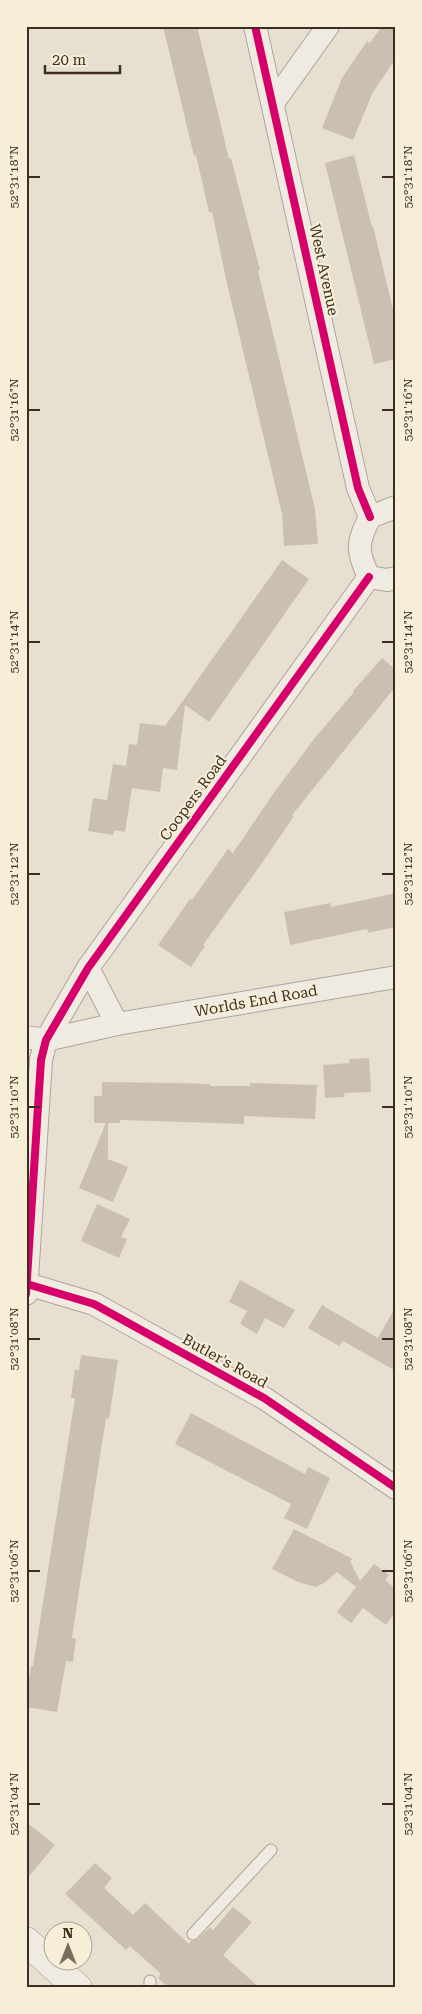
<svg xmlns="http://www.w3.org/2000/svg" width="422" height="2014" viewBox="0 0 422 2014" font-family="'Roboto Serif',serif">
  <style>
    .building { fill: #cbbfb2 }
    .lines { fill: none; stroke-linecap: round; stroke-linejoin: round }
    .lane-casing { stroke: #ada599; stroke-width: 13 }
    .street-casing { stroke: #ada599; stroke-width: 24 }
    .secondary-casing { stroke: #9c958a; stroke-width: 29 }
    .lane { stroke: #efebe3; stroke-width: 11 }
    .street { stroke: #efebe3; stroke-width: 22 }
    .secondary { stroke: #efebe3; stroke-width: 28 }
    .cycleway-casing { stroke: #f7eed8; stroke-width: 11 }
    .cycleway { stroke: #d6006c; stroke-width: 8 }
    .ticks { fill: none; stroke: #3d2e20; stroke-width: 2 }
    .labels { text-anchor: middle; stroke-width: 4; stroke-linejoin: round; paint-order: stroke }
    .street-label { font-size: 15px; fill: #3d2e20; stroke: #f7eed8 }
    .neatline { fill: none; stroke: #3d2e20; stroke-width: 2 }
    .ticks-label { font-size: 12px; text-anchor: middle; fill: #3d2e20 }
  </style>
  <rect width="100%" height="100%" fill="#e7e0d1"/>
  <g class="building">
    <path d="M163,26h34l32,133 2,-1 29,112 -2,1 57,238 3,35 -34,2 -2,-32 -54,-226 -16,-76h-3l-13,-57 -2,1z"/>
    <path d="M382,26h14v32l-23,34 -20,48 -31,-12 20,-50 25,-37 3,2z"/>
    <path d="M354,155l18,72 1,-1 23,96v37l-22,5 -49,-201z"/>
    <path d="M282,560l27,19 -100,143 -24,-17 -8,65 -14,-2 -3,24 -28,-4 -7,44 -11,-2 -1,5 -25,-4 5,-33 14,2 6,-36 13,2 3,-22 8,1 3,-22 25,3z"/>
    <path d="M382,658l14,12v16l-104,129 2,1 -32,47 -59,82 2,1 -14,21 -33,-22 32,-46 2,1 36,-51 5,4 40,-59 41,-55 40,-47 -1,-1z"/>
    <path d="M396,893v34l-28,6 -1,-4 -77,16 -6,-33 46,-9 1,4z"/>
    <path d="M369,1058l2,34 -27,1 1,4 -20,1 -2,-33 27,-2 -1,-4z"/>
    <path d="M102,1082l74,1 34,1v2h40v-3l67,2 -2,34 -71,-3v8l-124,-4v3h-12v36l20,8 -15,35 -34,-14 27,-65h-12v-27h8z"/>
    <path d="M97,1204l33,15 -9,18 6,2 -8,19 -38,-17z"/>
    <path d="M240,1280l55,30 -11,18 -19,-10 -8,16 -17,-10 7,-13 -18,-9z"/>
    <path d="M322,1305l56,33 18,-32v65l-53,-30 -4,5 -31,-18z"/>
    <path d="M81,1355l37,5 -9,59 -3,-1 -22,140 -12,80 4,1 -3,23 -7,-1 -9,51 -31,-5v-12l5,-29h2l42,-268h-4l2,-16 2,-13 4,1z"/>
    <path d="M191,1413l114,61 3,-7 22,11 -23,51 -23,-11 7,-14 -116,-60z"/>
    <path d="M294,1529l59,30 -3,2 10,20 14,-17 15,11 -4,5 11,9v22l-10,14 -23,-17 -12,15 -14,-11 19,-25 -19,-15 -13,11 -8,4 -18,-5 -26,-13z"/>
    <path d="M26,1822l29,23 -29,35z"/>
    <path d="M95,1863l17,15 -8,10 29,27 12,-12 44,41 2,-3 7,-2 12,-12 3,3 20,-23 19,15 -29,33 37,33h-91l-11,-10 3,-4 -31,-28 -4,4 -61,-56z"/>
  </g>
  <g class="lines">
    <g class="lane-casing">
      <g id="lane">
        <path d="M193,1934l78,-84"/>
        <path d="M150,1988v-7"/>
      </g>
    </g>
    <g class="street-casing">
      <g id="street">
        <path d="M255,26l103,462 12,29"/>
        <path d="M273,103l55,-77"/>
        <path d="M396,507l-26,10c-13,26 -14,33 -1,60l18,3 9,-2"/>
        <path d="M88,968l29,56"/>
        <path d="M26,1037l20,3 71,-16 279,-47"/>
        <path d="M27,1284l67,20 170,94 132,90"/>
        <path d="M26,1294l15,-234 5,-20 42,-72 281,-391"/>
      </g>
    </g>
    <g class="secondary-casing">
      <path id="secondary" d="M26,1941l52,47"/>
    </g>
    <use href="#lane" class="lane"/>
    <use href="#street" class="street"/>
    <use href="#secondary" class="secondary"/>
    <g class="cycleway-casing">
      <g id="cycleway">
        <path d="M255,26l103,462 12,29"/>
        <path d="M27,1284l67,20 170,94 132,90"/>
        <path d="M26,1294l15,-234 5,-20 42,-72 281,-391"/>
      </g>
    </g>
    <use href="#cycleway" class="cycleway"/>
  </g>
  <path class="ticks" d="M28,177h12M382,177h12M28,410h12M382,410h12M28,642h12M382,642h12M28,874h12M382,874h12M28,1107h12M382,1107h12M28,1339h12M382,1339h12M28,1571h12M382,1571h12M28,1804h12M382,1804h12"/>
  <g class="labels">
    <g class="street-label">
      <text transform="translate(324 270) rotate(78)" y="5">West Avenue</text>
      <text transform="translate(193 798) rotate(-54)" y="5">Coopers Road</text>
      <text transform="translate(256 1001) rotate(-10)" y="5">Worlds End Road</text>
      <text transform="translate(225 1361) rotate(29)" y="5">Butler's Road</text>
    </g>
  </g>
  <rect width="422" height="2014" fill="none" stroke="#f7eed8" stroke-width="55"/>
  <g transform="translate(68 1946)"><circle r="24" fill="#f7eed8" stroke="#ada18e"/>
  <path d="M0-4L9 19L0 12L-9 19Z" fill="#786c5e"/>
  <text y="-8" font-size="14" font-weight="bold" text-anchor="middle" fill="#3d2e20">N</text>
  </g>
  <path d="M45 65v8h75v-8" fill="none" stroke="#3d2e20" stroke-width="2.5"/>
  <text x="52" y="65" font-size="15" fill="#3d2e20" stroke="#f7eed8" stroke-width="4" paint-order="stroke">20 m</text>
  <rect x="28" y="28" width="366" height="1958" class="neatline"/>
  <g class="ticks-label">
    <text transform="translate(14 177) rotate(-90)" y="4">52°31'18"N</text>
    <text transform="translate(408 177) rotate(-90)" y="4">52°31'18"N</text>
    <text transform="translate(14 410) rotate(-90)" y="4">52°31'16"N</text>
    <text transform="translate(408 410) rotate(-90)" y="4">52°31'16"N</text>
    <text transform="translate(14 642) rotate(-90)" y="4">52°31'14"N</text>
    <text transform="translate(408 642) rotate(-90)" y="4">52°31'14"N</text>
    <text transform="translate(14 874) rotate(-90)" y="4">52°31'12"N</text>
    <text transform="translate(408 874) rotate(-90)" y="4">52°31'12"N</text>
    <text transform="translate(14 1107) rotate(-90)" y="4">52°31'10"N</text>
    <text transform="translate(408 1107) rotate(-90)" y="4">52°31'10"N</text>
    <text transform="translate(14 1339) rotate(-90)" y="4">52°31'08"N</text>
    <text transform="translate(408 1339) rotate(-90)" y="4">52°31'08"N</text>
    <text transform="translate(14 1571) rotate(-90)" y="4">52°31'06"N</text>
    <text transform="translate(408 1571) rotate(-90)" y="4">52°31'06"N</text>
    <text transform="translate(14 1804) rotate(-90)" y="4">52°31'04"N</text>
    <text transform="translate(408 1804) rotate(-90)" y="4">52°31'04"N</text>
  </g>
</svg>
